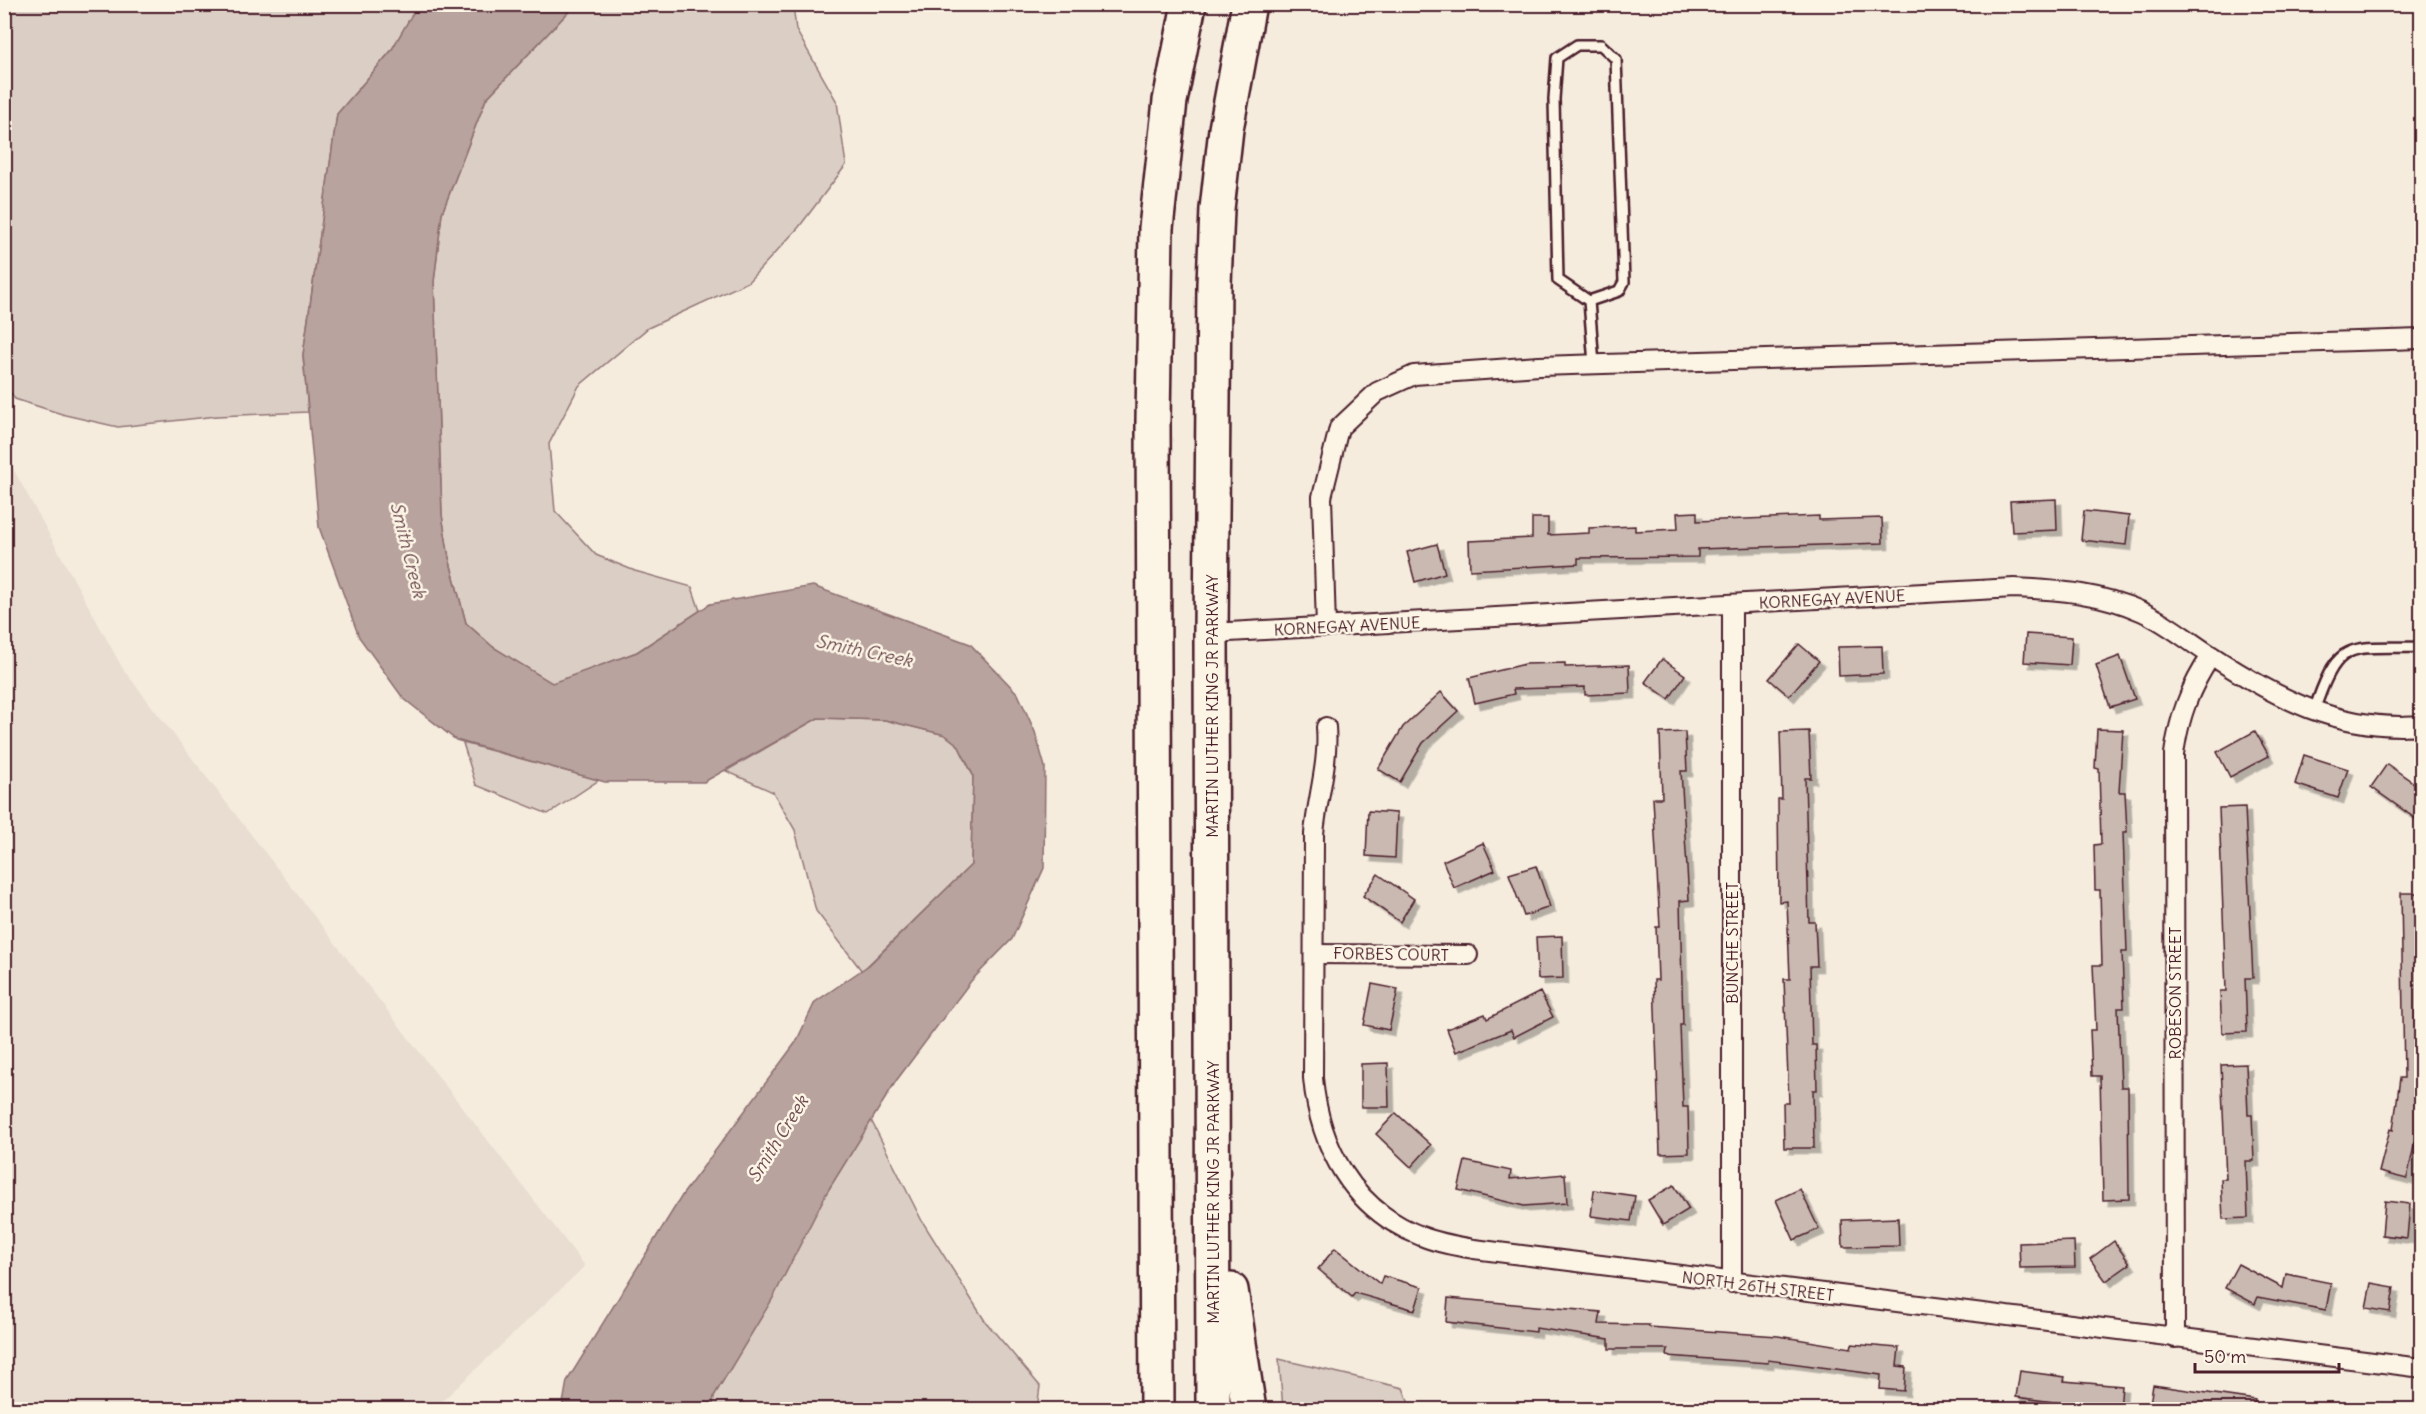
<svg xmlns="http://www.w3.org/2000/svg" width="2426" height="1414" viewBox="0 0 2426 1414" font-family="Delius,sans-serif">
  <style>
    .built { fill: #e8ddd0 }
    .green { fill: #dbcec4; stroke: #927678; stroke-width: 1.5 }
    .water { fill: #b8a39e; stroke: #8c6e70; stroke-width: 1.5 }
    .building { fill: #cab9b1; stroke: #4a1f2b; stroke-width: 1.5; filter: url(#shadow) }
    .lines { fill: none; stroke-linecap: round; stroke-linejoin: round }
    .lane-casing { stroke: #4a1f2b; stroke-width: 14 }
    .street-casing { stroke: #4a1f2b; stroke-width: 22 }
    .highway-casing { stroke: #4a1f2b; stroke-width: 38 }
    .lane { stroke: #fcf5e5; stroke-width: 9 }
    .street { stroke: #fcf5e5; stroke-width: 18 }
    .highway { stroke: #fcf5e5; stroke-width: 33 }
    .labels { text-anchor: middle; stroke-width: 5; stroke-linejoin: round; paint-order: stroke }
    .street-label { font-size: 16px; fill: #4a1f2b; stroke: #fcf5e5 }
    .water-label { font-size: 18px; font-style: italic; fill: #704d53; stroke: #fcf5e5 }
  </style>
  <defs>
    <filter id="shadow"><feDropShadow dx="5.5" dy="5.5" stdDeviation="0" flood-color="#0004"/></filter>
  </defs>
  <rect width="100%" height="100%" fill="#f5ecde"/>
  <filter id="ink" filterUnits="userSpaceOnUse"><feTurbulence type="fractalNoise" baseFrequency=".0167" numOctaves="2"/><feDisplacementMap in="SourceGraphic" scale="12" xChannelSelector="R" yChannelSelector="G"/><feConvolveMatrix kernelMatrix="1 2 1 2 8 2 1 2 1" color-interpolation-filters="sRGB"/></filter>
  <g filter="url(#ink)">
    <path class="built" d="M4,452l119,217 462,597 -151,143h-429z"/>
    <g class="green">
      <path d="M4,5h414l-27,46 -54,63 -34,241 5,57 -91,4 -99,11 -53,-12 -50,-16 -11,-16z"/>
      <path d="M575,5h218l3,25 41,72 9,63 -47,62 -51,55 -100,46 -69,58 -30,58 6,67 41,44 39,16 57,16 8,24 -63,41 -85,32 -59,-37 -27,-24 -17,-65 -7,-43 -8,-233 8,-69 44,-114z"/>
      <path d="M818,718l67,2 61,15 12,10 15,30 -2,90 -109,106 -46,-60 -21,-81 -22,-38 -47,-21z"/>
      <path d="M463,743l136,37 -51,34 -72,-29z"/>
      <path d="M871,1120l51,101 63,100 55,65 -3,23 -325,1 2,-14 113,-204z"/>
      <path d="M1279,1359l124,29 8,21h-128z"/>
    </g>
    <path class="water" d="M418,4l157,1 -89,94 -44,114 -8,69 8,233 7,43 17,65 27,24 59,36 85,-31 73,-48 103,-18 157,58 48,50 17,38 10,35 -1,101 -32,71 -41,42 -75,100 -69,111 -54,106 -59,98 -2,13h-150l5,-28 116,-187 113,-152 19,-40 54,-37 102,-100 2,-90 -15,-30 -13,-10 -60,-15 -67,-2 -114,64h-99l-149,-42 -53,-42 -44,-61 -40,-110 -16,-172 34,-241 54,-63z"/>
    <g class="building">
      <path d="M2056,499l1,31 -45,2 -2,-31z"/>
      <path d="M2084,511l45,5 -3,29 -45,-5z"/>
      <path d="M1697,512v9l122,-5v4l63,-2 1,25 -185,6v8l-120,1v6l-108,6 -1,-29 63,-3v-20h16v17l41,-2v-5l46,-2v5l43,-2 -1,-16z"/>
      <path d="M1437,544l8,29 -30,9 -8,-30z"/>
      <path d="M2026,634l46,3 -2,28 -46,-3z"/>
      <path d="M1799,644l20,17 -30,35 -20,-17z"/>
      <path d="M1882,646l1,28 -44,2 -1,-29z"/>
      <path d="M2120,656l15,43 -25,8 -14,-42z"/>
      <path d="M1662,659l23,16 -16,24 -24,-17z"/>
      <path d="M1565,663v4l64,-2 1,28 -45,2v-8l-72,2 1,5 -39,9 -6,-25 56,-14z"/>
      <path d="M1441,692l17,19 -35,32 -23,39 -22,-13 25,-42z"/>
      <path d="M2097,729l26,1 -4,62h6l2,40h-4l4,120h-5l2,56h-6l3,79h7l1,112 -26,1 -3,-124h-8l-2,-46h6l-3,-65h9l-2,-75h-5l-1,-45 7,-1 -2,-75 -4,-1z"/>
      <path d="M1809,731l2,47h-6l4,144h6l2,44h-7l2,79h4l1,45h-4l1,58h-30l-1,-45h6l-5,-124h6l-3,-78 -8,1 -1,-103h4l-2,-67z"/>
      <path d="M2255,731l14,25 -39,21 -13,-25z"/>
      <path d="M1685,732l2,39h-6l8,129 -9,1 3,124h-3l3,82h5l1,46 -29,1 -6,-174h4l-2,-53h4l-7,-129h9l-2,-65z"/>
      <path d="M2304,755l44,14 -10,29 -43,-14z"/>
      <path d="M2387,764l34,24v23l-5,8 -45,-32z"/>
      <path d="M2245,807l8,171h-8l2,54 -25,1 -2,-42h6l-7,-183z"/>
      <path d="M1368,811l29,2 -2,45 -29,-2z"/>
      <path d="M1483,843l12,27 -41,18 -11,-27z"/>
      <path d="M1536,866l14,41 -26,9 -15,-42z"/>
      <path d="M1378,874l36,25 -14,23 -37,-26z"/>
      <path d="M2401,893h20v220l-14,66 -28,-7 11,-43 3,1 7,-52h4z"/>
      <path d="M1562,936l1,42 -25,1 -2,-42z"/>
      <path d="M1372,984l26,5 -9,41 -25,-5z"/>
      <path d="M1540,992l13,25 -39,20 -3,-7 -55,22 -9,-23 38,-15 2,5z"/>
      <path d="M1388,1063l1,44h-28v-43z"/>
      <path d="M2246,1064l2,51h4l2,46h-8l2,57 -25,1 -2,-40h5l-5,-114z"/>
      <path d="M1396,1113l35,32 -20,22 -35,-33z"/>
      <path d="M1465,1161l46,10 -1,8 55,-5 2,29 -43,3 -66,-16z"/>
      <path d="M1674,1185l15,24 -26,16 -15,-25z"/>
      <path d="M1800,1189l19,40 -25,11 -18,-40z"/>
      <path d="M1594,1190l41,6 -4,25 -40,-5z"/>
      <path d="M2385,1201l25,3 -3,34 -25,-3z"/>
      <path d="M1898,1218l1,28 -56,1 -1,-27z"/>
      <path d="M2074,1241l1,26 -55,1 -1,-25z"/>
      <path d="M2114,1241l16,23 -24,17 -16,-22z"/>
      <path d="M1335,1248l45,36 3,-8 39,11 -7,23 -60,-17 -3,4 -34,-28z"/>
      <path d="M2238,1264l45,24 3,-14 45,9 -5,27 -68,-13 -3,7 -30,-16z"/>
      <path d="M2371,1283l23,4 -4,25 -24,-4z"/>
      <path d="M1448,1298l153,14 -2,12 50,1v2l129,9 73,12 1,-4 47,4 -2,18 9,1 -2,24 -24,-2 1,-14 -113,-15v3l-101,-7 1,-7h-59v-10l-73,-11v4l-90,-10z"/>
      <path d="M2020,1371l45,6 -1,4 58,5 -2,24h-44v-5l-60,-8z"/>
      <path d="M2153,1385l102,15 -1,10h-105z"/>
    </g>
    <g class="lines">
      <g class="lane-casing">
        <g id="lane">
          <path d="M1589,301l30,-10 5,-9 -8,-223 -15,-14h-24l-20,13 -3,41 4,181 31,21 5,63"/>
          <path d="M2314,711c25,-75 35,-62 108,-64"/>
        </g>
      </g>
      <g class="street-casing">
        <g id="street">
          <path d="M1326,627l-4,-130 17,-69 38,-36 37,-17 125,-9 883,-27"/>
          <path d="M1211,633l803,-45c45,2 87,5 129,24 24,11 44,28 66,42 67,44 130,78 213,71"/>
          <path d="M1326,727c3,37 -9,71 -12,107l-1,244c6,68 40,132 108,158 17,7 35,10 53,13l948,119"/>
          <path d="M1314,954l154,1"/>
          <path d="M1732,1283v-679"/>
          <path d="M2175,1338l-1,-584c5,-37 16,-67 37,-98"/>
        </g>
      </g>
      <g class="highway-casing">
        <g id="highway">
          <path d="M1231,1290l18,120"/>
          <path d="M1157,1410l-4,-989 3,-193 14,-127 19,-97"/>
          <path d="M1213,1410l-2,-777 3,-349 3,-75 9,-80 23,-125"/>
        </g>
      </g>
      <use href="#lane" class="lane"/>
      <use href="#street" class="street"/>
      <use href="#highway" class="highway"/>
    </g>
  </g>
  <g class="labels">
    <g class="street-label">
      <text transform="translate(1832 599) rotate(-3)" y="6">KORNEGAY AVENUE</text>
      <text transform="translate(1347 626) rotate(-3)" y="6">KORNEGAY AVENUE</text>
      <text transform="translate(1212 706) rotate(-90)" y="6">MARTIN LUTHER KING JR PARKWAY</text>
      <text transform="translate(1732 943) rotate(-90)" y="6">BUNCHE STREET</text>
      <text transform="translate(1391 954) rotate(1)" y="6">FORBES COURT</text>
      <text transform="translate(2175 993) rotate(-90)" y="6">ROBESON STREET</text>
      <text transform="translate(1213 1192) rotate(-90)" y="6">MARTIN LUTHER KING JR PARKWAY</text>
      <text transform="translate(1758 1286) rotate(7)" y="6">NORTH 26TH STREET</text>
    </g>
    <g class="water-label">
      <text transform="translate(408 550) rotate(76)" y="6">Smith Creek</text>
      <text transform="translate(864 651) rotate(12)" y="6">Smith Creek</text>
      <text transform="translate(778 1139) rotate(-58)" y="6">Smith Creek</text>
    </g>
  </g>
  <rect width="2426" height="1414" fill="none" stroke="#fcf5e5" stroke-width="24"/>
  <rect x="12" y="12" width="2402" height="1390" fill="none" stroke="#4a1f2b" stroke-width="2" filter="url(#ink)"/>
  <path d="M2195 1363v9h144v-9" fill="none" stroke="#4a1f2b" stroke-width="3"/>
  <text x="2204" y="1363" font-size="18" fill="#4a1f2b" stroke="#fcf5e5" stroke-width="4.5" paint-order="stroke">50 m</text>
</svg>
